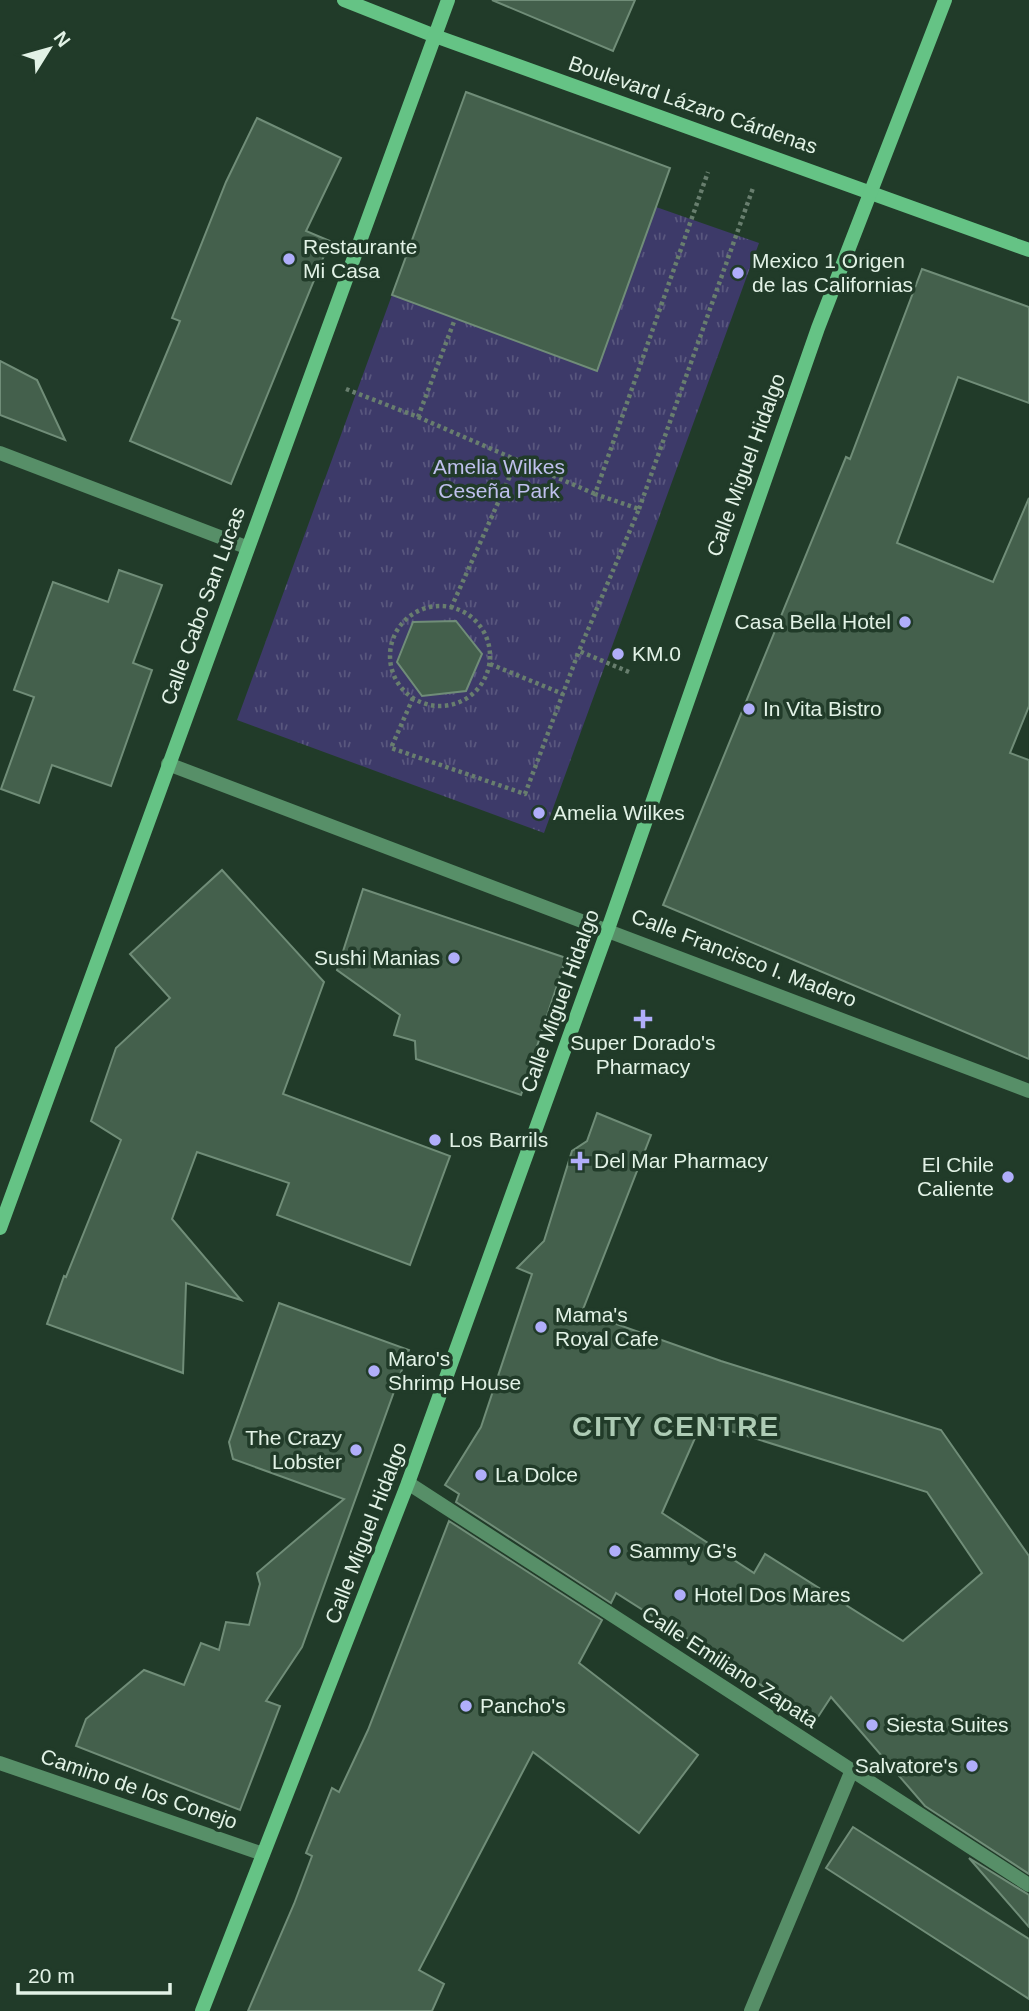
<svg xmlns="http://www.w3.org/2000/svg" width="1029" height="2011" viewBox="0 0 1029 2011" font-family="Helvetica,sans-serif">
  <style>
    .park { fill: url(#park-tufts) }
    .building { fill: #44604c; stroke: #708d78; stroke-width: 2; fill-rule: evenodd }
    .lines { fill: none; stroke-linecap: round; stroke-linejoin: round }
    .path { stroke: #687e6e; stroke-width: 4.5; stroke-dasharray: 3.5 3.5; stroke-linecap: butt }
    .lane { stroke: #578f68; stroke-width: 14 }
    .street { stroke: #578f68; stroke-width: 14 }
    .secondary { stroke: #65c385; stroke-width: 14 }
    .poi-dot { fill: #b0aefa; stroke: #213b29; stroke-width: 2.5 }
    .labels { text-anchor: middle; stroke-width: 7; stroke-linejoin: round; paint-order: stroke }
    .street-label { font-size: 21px; fill: #e2f2e6; stroke: #213b29 }
    .poi-label { font-size: 21px; fill: #e2f2e6; stroke: #213b29; text-anchor: start }
    .park-label { font-size: 21px; fill: #bfc0ed; stroke: #213b29 }
    .district-label { font-size: 28px; font-weight: bold; letter-spacing: 2px; fill: #aeccb5; stroke: #213b29 }
  </style>
  <defs>
    <pattern id="park-tufts" width="24" height="20" patternUnits="userSpaceOnUse" patternTransform="scale(1.75)"><rect width="24" height="20" fill="#3d3a69"/><path d="M3 7l-1-3M5 7V3M7 7l1-3M15 17l-1-3M17 17v-4M19 17l1-3" fill="none" stroke="#59577e"/></pattern>
  </defs>
  <rect width="100%" height="100%" fill="#213b29"/>
  <path class="park" d="M466,92l204,76 -14,39 103,36 -215,590 -307,-113z"/>
  <g class="building">
    <path d="M492,0h143l-22,51z"/>
    <path d="M466,92l204,76 -73,203 -205,-76z"/>
    <path d="M257,118l84,40 -35,73 24,10 -99,243 -101,-43 50,-120 -8,-3 54,-136z"/>
    <path d="M922,269l107,38v96l-71,-26 -61,166 96,39 36,-84v208l-19,47 19,7v299l-366,-154 183,-448 4,2z"/>
    <path d="M0,361l37,19 28,60 -65,-25z"/>
    <path d="M119,570l43,15 -29,78 19,7 -41,116 -59,-21 -13,38 -38,-14 33,-92 -20,-7 39,-108 55,20z"/>
    <path d="M456,621l26,33 -16,37 -44,5 -25,-34 16,-40z"/>
    <path d="M222,870l102,112 -41,112 167,62 -40,109 -133,-50 12,-32 -92,-31 -25,67 69,81 -55,-17 -3,90 -136,-49 17,-48 2,1 55,-137 -30,-19 25,-73 54,-50 -40,-44z"/>
    <path d="M363,889l203,69 -45,137 -105,-36 -1,-18 -21,-6 6,-20 -63,-45z"/>
    <path d="M597,1113l54,22 -69,177 139,49 220,69 88,126v318l-104,-68 -94,-109 -15,23 -200,-127 -5,10 -155,-101 3,-8 -14,-9 36,-58 51,-153 -15,-6 27,-27 28,-90 15,-10zM702,1422l225,70 55,81 -79,68 -138,-87 -11,19 -92,-60z"/>
    <path d="M279,1303l130,47 -107,297 -36,54 14,5 -40,104 -164,-64 10,-27 58,-49 40,15 17,-42 18,7 7,-28 23,3 11,-41 -3,-11 87,-74 -111,-40 -4,-17z"/>
    <path d="M449,1521l153,99 -23,43 119,92 -59,78 -106,-81 -114,218 25,14 -12,27h-184l46,-107 18,-48 -6,-3 26,-65 7,4 29,-62z"/>
    <path d="M853,1827l176,112v60l-203,-131z"/>
    <path d="M969,1858l60,37v32z"/>
  </g>
  <g class="lines">
    <g class="path">
      <path d="M346,389l72,28 37,-98"/>
      <path d="M418,417l177,77"/>
      <path d="M639,509l114,-321"/>
      <circle cx="440" cy="656" r="50"/>
      <path d="M451,608l67,-150"/>
      <path d="M490,664l73,30"/>
      <path d="M629,672l-50,-21 60,-142 -44,-15 113,-322"/>
      <path d="M413,698l-22,50 134,46 54,-143"/>
    </g>
    <path class="lane" d="M751,2011l101,-241"/>
    <g class="street">
      <path d="M0,453l246,94"/>
      <path d="M168,764l861,327"/>
      <path d="M408,1483l621,402"/>
      <path d="M0,1763l263,91"/>
    </g>
    <g class="secondary">
      <path d="M344,0l91,36 594,214"/>
      <path d="M0,1228l448,-1228"/>
      <path d="M202,2011l206,-528 200,-554 210,-601 127,-328"/>
    </g>
  </g>
  <g class="poi-dot">
    <circle cx="289" cy="259" r="7"/>
    <circle cx="738" cy="273" r="7"/>
    <circle cx="905" cy="622" r="7"/>
    <circle cx="618" cy="654" r="7"/>
    <circle cx="749" cy="709" r="7"/>
    <circle cx="539" cy="813" r="7"/>
    <circle cx="454" cy="958" r="7"/>
    <path d="M639.5 1008.5h7v7h7v7h-7v7h-7v-7h-7v-7h7z"/>
    <circle cx="435" cy="1140" r="7"/>
    <path d="M576.5 1150.5h7v7h7v7h-7v7h-7v-7h-7v-7h7z"/>
    <circle cx="1008" cy="1177" r="7"/>
    <circle cx="541" cy="1327" r="7"/>
    <circle cx="374" cy="1371" r="7"/>
    <circle cx="356" cy="1450" r="7"/>
    <circle cx="481" cy="1475" r="7"/>
    <circle cx="615" cy="1551" r="7"/>
    <circle cx="680" cy="1595" r="7"/>
    <circle cx="466" cy="1706" r="7"/>
    <circle cx="872" cy="1725" r="7"/>
    <circle cx="972" cy="1766" r="7"/>
  </g>
  <g class="labels">
    <g class="street-label">
      <text transform="translate(693 105) rotate(19)" y="7">Boulevard Lázaro Cárdenas</text>
      <text transform="translate(746 465) rotate(-70)" y="7">Calle Miguel Hidalgo</text>
      <text transform="translate(203 606) rotate(-70)" y="7">Calle Cabo San Lucas</text>
      <text transform="translate(744 958) rotate(21)" y="7">Calle Francisco I. Madero</text>
      <text transform="translate(560 1001) rotate(-70)" y="7">Calle Miguel Hidalgo</text>
      <text transform="translate(366 1533) rotate(-69)" y="7">Calle Miguel Hidalgo</text>
      <text transform="translate(730 1667) rotate(33)" y="7">Calle Emiliano Zapata</text>
      <text transform="translate(139 1789) rotate(19)" y="7">Camino de los Conejo</text>
    </g>
    <g class="poi-label">
      <text x="303" y="254">Restaurante<tspan x="303" dy="24">Mi Casa</tspan></text>
      <text x="752" y="268">Mexico 1 Origen<tspan x="752" dy="24">de las Californias</tspan></text>
      <text x="891" y="629" text-anchor="end">Casa Bella Hotel</text>
      <text x="632" y="661">KM.0</text>
      <text x="763" y="716">In Vita Bistro</text>
      <text x="553" y="820">Amelia Wilkes</text>
      <text x="440" y="965" text-anchor="end">Sushi Manias</text>
      <text x="643" y="1050" text-anchor="middle">Super Dorado's<tspan x="643" dy="24">Pharmacy</tspan></text>
      <text x="449" y="1147">Los Barrils</text>
      <text x="594" y="1168">Del Mar Pharmacy</text>
      <text x="994" y="1172" text-anchor="end">El Chile<tspan x="994" dy="24">Caliente</tspan></text>
      <text x="555" y="1322">Mama's<tspan x="555" dy="24">Royal Cafe</tspan></text>
      <text x="388" y="1366">Maro's<tspan x="388" dy="24">Shrimp House</tspan></text>
      <text x="342" y="1445" text-anchor="end">The Crazy<tspan x="342" dy="24">Lobster</tspan></text>
      <text x="495" y="1482">La Dolce</text>
      <text x="629" y="1558">Sammy G's</text>
      <text x="694" y="1602">Hotel Dos Mares</text>
      <text x="480" y="1713">Pancho's</text>
      <text x="886" y="1732">Siesta Suites</text>
      <text x="958" y="1773" text-anchor="end">Salvatore's</text>
    </g>
    <g class="park-label">
      <text x="499" y="474">Amelia Wilkes<tspan x="499" dy="24">Ceseña Park</tspan></text>
    </g>
    <g class="district-label">
      <text x="676" y="1436">CITY CENTRE</text>
    </g>
  </g>
  <g transform="translate(49 49) rotate(53)" stroke="#213b29" stroke-width="5" paint-order="stroke">
  <path d="M0-5L12 26L0 18L-12 26Z" fill="#e2f2e6"/>
  <text y="-10" font-size="19" font-weight="bold" text-anchor="middle" fill="#e2f2e6">N</text>
  </g>
  <path d="M18 1983v10h152v-10" fill="none" stroke="#e2f2e6" stroke-width="3.5"/>
  <text x="28" y="1983" font-size="21" fill="#e2f2e6" stroke="#213b29" stroke-width="5" paint-order="stroke">20 m</text>
</svg>
